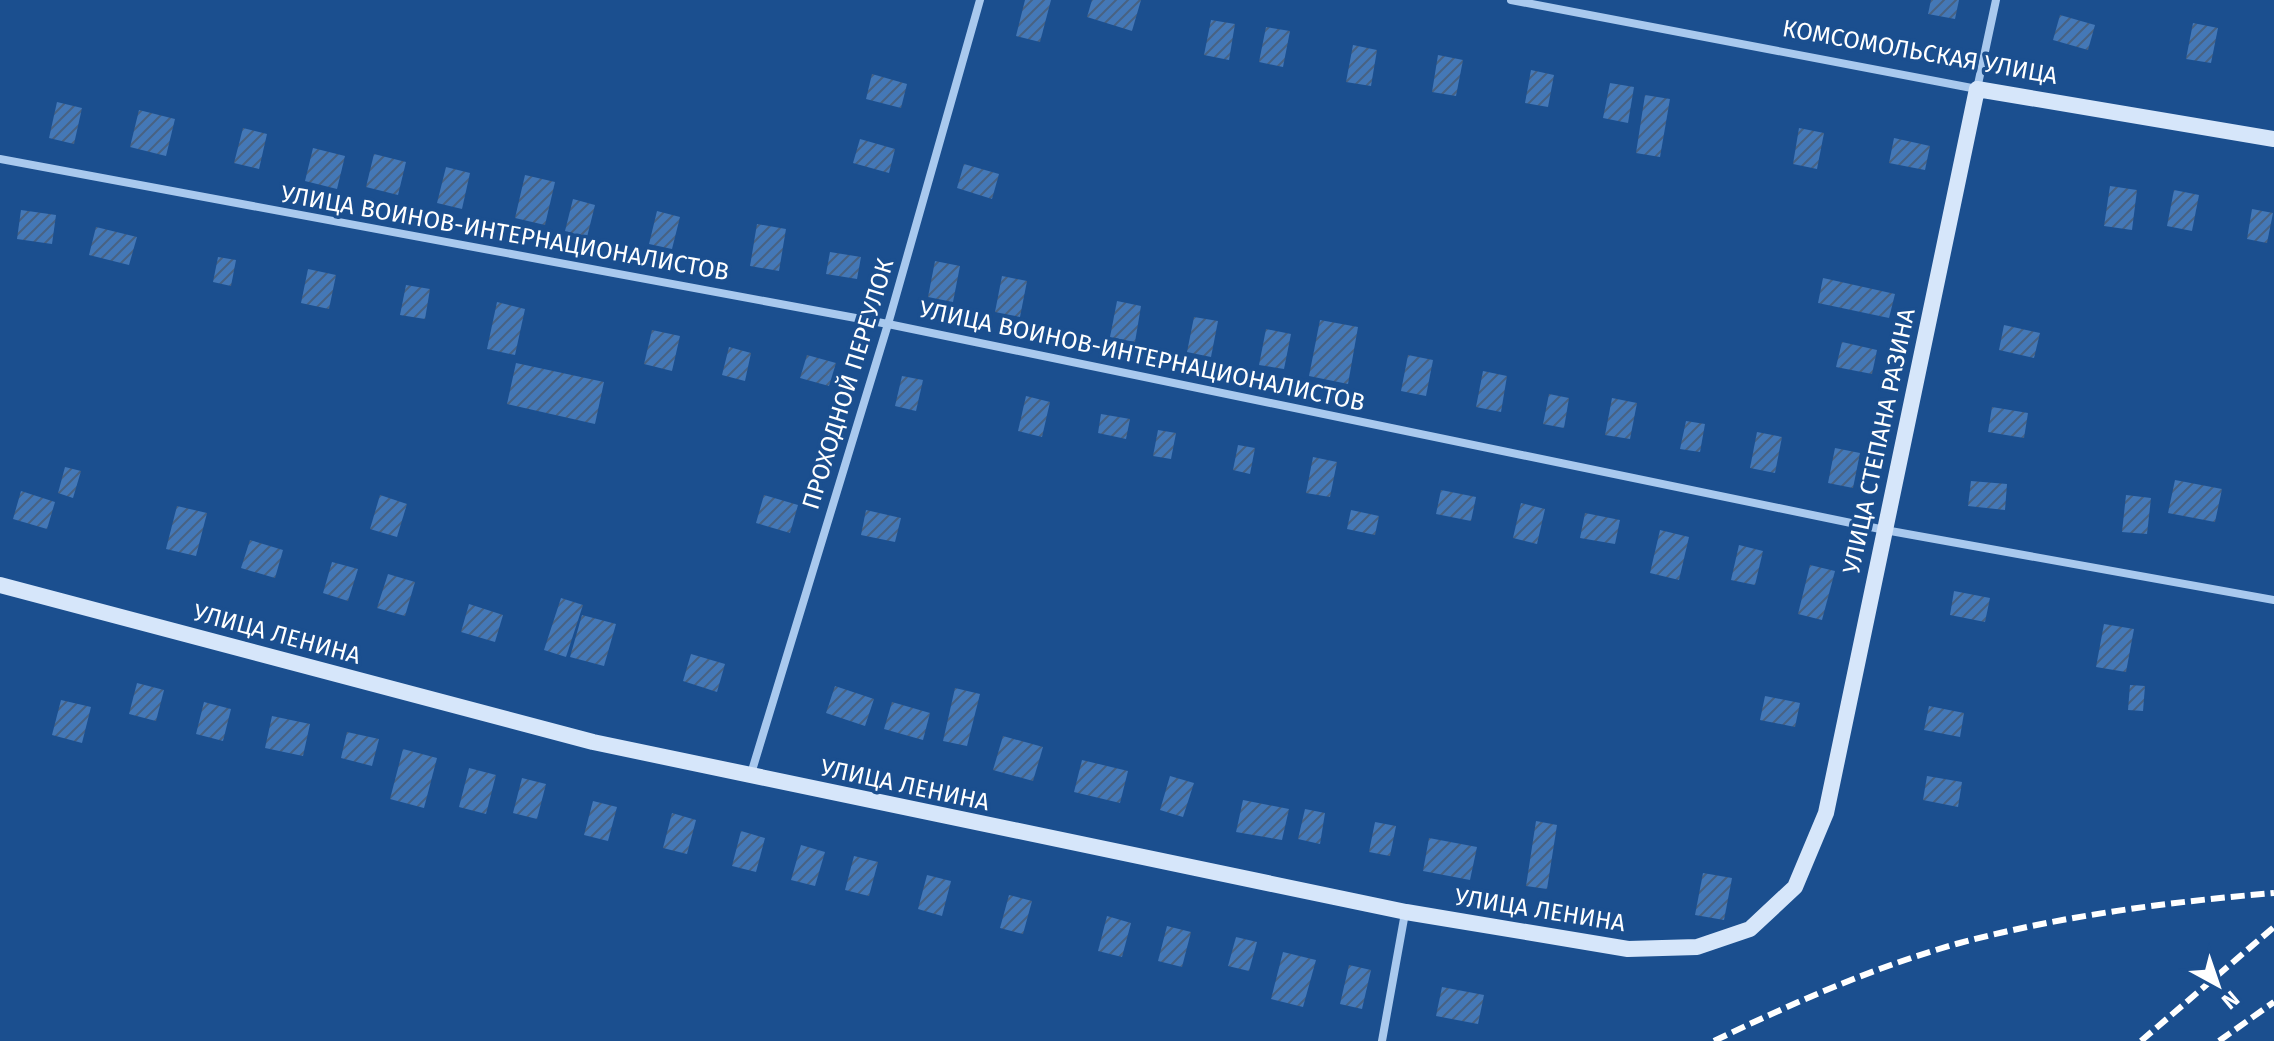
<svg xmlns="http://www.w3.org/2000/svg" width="2274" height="1041" viewBox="0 0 2274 1041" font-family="'Fira Sans',sans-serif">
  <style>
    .building { fill: url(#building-hatch) }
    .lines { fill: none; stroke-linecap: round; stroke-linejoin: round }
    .minor { stroke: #a9c9ee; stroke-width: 8 }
    .secondary { stroke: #d6e6fa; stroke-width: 16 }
    .rail { stroke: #fff; stroke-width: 6; stroke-dasharray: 14 6; stroke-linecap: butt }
    .labels { text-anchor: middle; stroke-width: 7; stroke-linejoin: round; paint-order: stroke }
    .street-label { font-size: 24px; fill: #fff; stroke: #1b4f8f }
  </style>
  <defs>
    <pattern id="building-hatch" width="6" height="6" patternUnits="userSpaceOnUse" patternTransform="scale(2)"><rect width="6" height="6" fill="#4478b7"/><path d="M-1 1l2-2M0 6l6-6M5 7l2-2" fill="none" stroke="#486282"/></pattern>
  </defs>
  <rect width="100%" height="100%" fill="#1b4f8f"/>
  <g class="building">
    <path d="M1025,0h26l-11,42 -24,-6z"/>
    <path d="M1092,0h49l-9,31 -45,-14z"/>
    <path d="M1931,0h28l-4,19 -27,-5z"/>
    <path d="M2060,15l35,10 -7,25 -35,-10z"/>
    <path d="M1211,20l24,4 -6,36 -25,-5z"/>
    <path d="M2193,23l25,5 -7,35 -25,-4z"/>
    <path d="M1266,27l24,4 -7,36 -24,-5z"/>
    <path d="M1353,45l24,5 -6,36 -25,-4z"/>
    <path d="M1438,55l25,5 -7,36 -24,-4z"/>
    <path d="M1531,70l23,5 -6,32 -23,-4z"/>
    <path d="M872,74l35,10 -6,24 -35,-9z"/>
    <path d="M1610,83l24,4 -6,36 -25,-5z"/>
    <path d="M1645,95l25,4 -10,58 -24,-4z"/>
    <path d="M57,102l25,6 -8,36 -25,-6z"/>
    <path d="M139,110l36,9 -9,37 -36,-9z"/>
    <path d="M243,128l24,6 -8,35 -25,-6z"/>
    <path d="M1799,128l25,5 -7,36 -24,-5z"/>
    <path d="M1894,138l36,8 -5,24 -36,-7z"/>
    <path d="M860,139l35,10 -6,24 -36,-10z"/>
    <path d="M313,148l32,8 -8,33 -32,-8z"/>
    <path d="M374,154l32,8 -8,33 -32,-8z"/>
    <path d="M964,164l35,10 -7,25 -35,-11z"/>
    <path d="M446,167l24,6 -8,36 -25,-6z"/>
    <path d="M525,175l30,7 -10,43 -30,-7z"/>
    <path d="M2110,186l27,4 -5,40 -28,-4z"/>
    <path d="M2174,190l25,5 -7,36 -25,-5z"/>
    <path d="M573,199l22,6 -8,32 -22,-6z"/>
    <path d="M2252,209l21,4 -6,30 -20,-4z"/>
    <path d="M21,210l35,5 -4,29 -35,-5z"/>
    <path d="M657,211l23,6 -8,32 -23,-5z"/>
    <path d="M757,224l29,5 -7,42 -29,-5z"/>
    <path d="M96,227l41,10 -8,28 -40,-10z"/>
    <path d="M830,252l31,5 -4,22 -31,-5z"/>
    <path d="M218,257l18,3 -5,26 -18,-4z"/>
    <path d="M935,261l25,5 -7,36 -25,-5z"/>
    <path d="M308,269l28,6 -7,34 -28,-6z"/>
    <path d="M1002,276l25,5 -7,36 -25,-5z"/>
    <path d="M1823,278l72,16 -6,24 -71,-15z"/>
    <path d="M406,285l24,4 -5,30 -25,-4z"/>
    <path d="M1117,301l24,5 -6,36 -25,-5z"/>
    <path d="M497,302l28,7 -10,46 -28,-6z"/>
    <path d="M1194,317l24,4 -7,36 -24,-5z"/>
    <path d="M1320,320l38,7 -10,57 -39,-8z"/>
    <path d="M2004,325l36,8 -6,25 -35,-8z"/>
    <path d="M1266,329l25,5 -7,35 -25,-4z"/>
    <path d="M652,330l28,6 -8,35 -28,-7z"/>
    <path d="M1842,342l35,8 -5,24 -36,-7z"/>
    <path d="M729,347l22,6 -6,28 -23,-6z"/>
    <path d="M807,355l29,8 -7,23 -29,-8z"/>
    <path d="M1408,355l25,5 -7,36 -25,-5z"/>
    <path d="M516,363l88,19 -9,42 -88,-20z"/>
    <path d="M1483,371l24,5 -6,36 -25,-5z"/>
    <path d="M902,376l21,4 -7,31 -21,-5z"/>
    <path d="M1549,394l20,4 -5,30 -21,-4z"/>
    <path d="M1026,396l24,6 -8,35 -24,-6z"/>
    <path d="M1612,398l25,5 -7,36 -25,-4z"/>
    <path d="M1992,407l36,6 -4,25 -36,-6z"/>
    <path d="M1101,414l29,5 -4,20 -28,-6z"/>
    <path d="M1686,421l19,3 -5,28 -20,-3z"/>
    <path d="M1158,430l18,3 -5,26 -18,-3z"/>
    <path d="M1757,432l25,5 -7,36 -25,-5z"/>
    <path d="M1238,445l17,3 -5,26 -17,-4z"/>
    <path d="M1835,448l25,5 -7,35 -25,-5z"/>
    <path d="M1313,457l24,5 -7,35 -24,-4z"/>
    <path d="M65,467l16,4 -8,27 -15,-5z"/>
    <path d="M2175,480l47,9 -7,33 -47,-9z"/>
    <path d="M1971,481l36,3 -2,26 -37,-4z"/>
    <path d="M1441,490l35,7 -5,24 -35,-7z"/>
    <path d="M21,491l34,11 -8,27 -34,-10z"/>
    <path d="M380,495l27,9 -10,33 -27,-8z"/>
    <path d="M764,495l34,10 -8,28 -34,-10z"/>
    <path d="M2126,495l25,3 -4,36 -25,-2z"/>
    <path d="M1521,503l24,6 -8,35 -24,-6z"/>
    <path d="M177,506l30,7 -11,43 -30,-7z"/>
    <path d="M866,510l35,8 -6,24 -34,-7z"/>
    <path d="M1351,510l28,6 -4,19 -28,-6z"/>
    <path d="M1585,513l35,7 -5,24 -35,-6z"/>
    <path d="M1660,530l29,7 -10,43 -29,-7z"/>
    <path d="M250,540l33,10 -8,28 -34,-10z"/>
    <path d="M1739,545l24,6 -8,34 -24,-5z"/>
    <path d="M332,562l26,7 -10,32 -25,-8z"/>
    <path d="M1810,565l25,6 -13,49 -24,-6z"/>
    <path d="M388,574l27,8 -10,34 -28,-8z"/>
    <path d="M1954,591l36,7 -5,24 -35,-7z"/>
    <path d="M561,598l22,7 -17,52 -22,-7z"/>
    <path d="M469,604l34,11 -8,27 -34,-10z"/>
    <path d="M582,615l34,9 -12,42 -34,-9z"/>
    <path d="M2104,624l30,5 -8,43 -30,-5z"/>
    <path d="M691,654l34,10 -8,28 -34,-11z"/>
    <path d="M137,683l27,7 -8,31 -27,-7z"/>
    <path d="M2130,685l15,1 -2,25 -15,-1z"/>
    <path d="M835,686l39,13 -9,27 -39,-13z"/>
    <path d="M955,688l25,6 -13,52 -24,-5z"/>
    <path d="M1765,696l35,7 -5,24 -35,-7z"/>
    <path d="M61,700l30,7 -9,36 -30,-8z"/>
    <path d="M204,702l27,7 -8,32 -27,-7z"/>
    <path d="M892,702l38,11 -7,27 -39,-11z"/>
    <path d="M1929,706l35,7 -4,24 -36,-7z"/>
    <path d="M272,716l38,8 -7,32 -38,-8z"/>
    <path d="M347,732l32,7 -7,27 -31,-8z"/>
    <path d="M1003,736l40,11 -10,34 -40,-11z"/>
    <path d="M403,749l34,9 -13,50 -34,-9z"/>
    <path d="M1082,760l46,11 -8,32 -46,-11z"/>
    <path d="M469,768l27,7 -10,39 -27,-7z"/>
    <path d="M1170,776l24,7 -11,34 -23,-7z"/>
    <path d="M1927,776l35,6 -4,25 -35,-7z"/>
    <path d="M522,778l24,6 -9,35 -24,-6z"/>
    <path d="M1243,800l46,9 -7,31 -46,-8z"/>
    <path d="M593,801l24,6 -9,34 -24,-6z"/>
    <path d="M1305,809l20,4 -5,31 -22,-5z"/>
    <path d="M672,813l24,7 -9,34 -24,-6z"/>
    <path d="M1536,821l21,4 -10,64 -21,-3z"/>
    <path d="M1375,822l21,4 -6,30 -21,-4z"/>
    <path d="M741,831l24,7 -9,34 -24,-6z"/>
    <path d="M1429,838l48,9 -7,33 -47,-9z"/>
    <path d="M801,845l24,7 -10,34 -24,-6z"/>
    <path d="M854,856l24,6 -9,34 -24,-6z"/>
    <path d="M1703,873l29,5 -8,42 -29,-5z"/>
    <path d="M927,875l24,6 -9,35 -24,-7z"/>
    <path d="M1009,895l23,6 -9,33 -23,-6z"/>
    <path d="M1107,916l24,7 -9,34 -24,-6z"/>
    <path d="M1167,926l24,6 -9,35 -24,-6z"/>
    <path d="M1236,937l21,5 -8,29 -21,-5z"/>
    <path d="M1283,952l33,8 -13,47 -32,-8z"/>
    <path d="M1349,965l22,5 -9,39 -22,-5z"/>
    <path d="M1442,987l42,8 -6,29 -42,-8z"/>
  </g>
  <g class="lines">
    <g class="minor">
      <path d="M1511,0l466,89 19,-89"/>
      <path d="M0,159l888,165 997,206 389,70"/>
      <path d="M750,777l138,-453 92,-324"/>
      <path d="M1382,1041l23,-128"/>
    </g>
    <path class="secondary" d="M0,585l593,157 813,170 222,37 69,-2 53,-18 45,-42 31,-74 151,-724 297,50"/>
    <g class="rail">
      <path d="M1714,1041c79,-38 158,-73 242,-97 103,-28 212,-42 318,-51"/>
      <path d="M2141,1041l133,-114"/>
      <path d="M2219,1041l55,-39"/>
    </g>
  </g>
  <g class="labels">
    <g class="street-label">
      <text transform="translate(1920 52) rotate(10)" y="8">КОМСОМОЛЬСКАЯ УЛИЦА</text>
      <text transform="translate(505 233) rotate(10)" y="8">УЛИЦА ВОИНОВ-ИНТЕРНАЦИОНАЛИСТОВ</text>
      <text transform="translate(1142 356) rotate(12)" y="8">УЛИЦА ВОИНОВ-ИНТЕРНАЦИОНАЛИСТОВ</text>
      <text transform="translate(848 384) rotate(-73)" y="8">ПРОХОДНОЙ ПЕРЕУЛОК</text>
      <text transform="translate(1879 441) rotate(-78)" y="8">УЛИЦА СТЕПАНА РАЗИНА</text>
      <text transform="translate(277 634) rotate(15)" y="8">УЛИЦА ЛЕНИНА</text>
      <text transform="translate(905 785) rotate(12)" y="8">УЛИЦА ЛЕНИНА</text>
      <text transform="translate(1540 910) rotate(9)" y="8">УЛИЦА ЛЕНИНА</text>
    </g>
  </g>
  <g transform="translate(2218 985) rotate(140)" stroke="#1b4f8f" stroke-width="6" paint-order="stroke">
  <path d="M0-6L14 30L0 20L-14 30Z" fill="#ffffff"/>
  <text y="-12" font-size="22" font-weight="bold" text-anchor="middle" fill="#ffffff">N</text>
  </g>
</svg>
